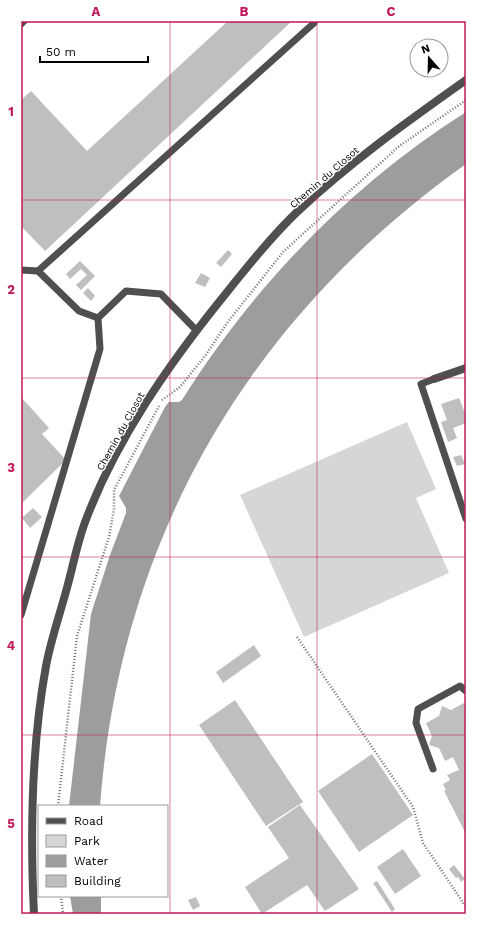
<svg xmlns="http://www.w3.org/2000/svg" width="487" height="935" viewBox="0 0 487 935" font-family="'Work Sans',sans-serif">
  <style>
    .green { fill: #d6d6d6 }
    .water { fill: #9d9d9d }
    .building { fill: #bfbfbf }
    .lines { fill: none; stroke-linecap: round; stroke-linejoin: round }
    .path { stroke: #717171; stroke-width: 2.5; stroke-dasharray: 1 2; stroke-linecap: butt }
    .lane { stroke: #4f4f4f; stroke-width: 7 }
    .street { stroke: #4f4f4f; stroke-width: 8 }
    .grid { fill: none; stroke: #c2185b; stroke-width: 1; stroke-opacity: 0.55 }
    .labels { text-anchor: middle; stroke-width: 3; stroke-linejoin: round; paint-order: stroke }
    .street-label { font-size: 10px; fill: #000; stroke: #fff }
    .neatline { fill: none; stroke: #c2185b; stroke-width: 1.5 }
    .grid-label { font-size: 13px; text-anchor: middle; font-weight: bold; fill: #c2185b }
  </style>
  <rect width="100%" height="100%" fill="#fff"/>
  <path class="green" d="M407,422l29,67 -20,9 33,75 -145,64 -64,-142z"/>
  <g class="water">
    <path d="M466,112v52c-218,155 -346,375 -366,642h-31l22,-192 19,-59 16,-42v-5l-7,-12 46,-89 4,-5h10l3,-2c72,-115 169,-215 284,-288z"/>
    <path d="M70,896h31v18h-28z"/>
  </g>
  <g class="building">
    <path d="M228,21h64l-247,230 -24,-25v-126l10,-9 56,60z"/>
    <path d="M228,250l4,4 -11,13 -5,-4z"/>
    <path d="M80,261l15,15 -14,14 -5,-5 11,-10 -6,-6 -11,10 -4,-5z"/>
    <path d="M201,273l9,5 -5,9 -10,-4z"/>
    <path d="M88,288l7,8 -4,5 -8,-8z"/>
    <path d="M21,397l28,31 -7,6 24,26 -45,44z"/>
    <path d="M459,398l7,18v7l-13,5 4,10 -9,4 -7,-20 6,-2 -6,-16z"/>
    <path d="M461,455l4,9 -8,2 -4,-9z"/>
    <path d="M33,508l9,9 -12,11 -8,-10z"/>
    <path d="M254,645l7,11 -38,27 -7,-11z"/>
    <path d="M235,700l68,102 -37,24 -67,-101z"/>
    <path d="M464,703l2,4v127l-22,-43 2,-1 -3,-6 7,-4 -3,-5 12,-5 -6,-13 -8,4 -6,-13 -10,-3 3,-9 -6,-13 13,-7 3,-10 9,4z"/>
    <path d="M372,754l41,61 -54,37 -41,-61z"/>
    <path d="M300,805l59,84 -34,22 -18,-26 -45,29 -17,-27 44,-29 -21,-31z"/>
    <path d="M403,849l18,27 -26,18 -18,-27z"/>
    <path d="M454,865l11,14 -4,3 -3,-5 -2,1 -7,-9z"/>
    <path d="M377,881l18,28 -3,3 -19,-29z"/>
    <path d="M196,897l4,9 -7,4 -5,-10z"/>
  </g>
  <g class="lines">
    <g class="path">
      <path d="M162,400l18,-13 25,-31 22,-33 56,-71 115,-105 68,-47"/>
      <path d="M297,637l116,170 10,36 43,64"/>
      <path d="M58,806l19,-170 32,-99 5,-28v-19l45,-84"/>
      <path d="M61,896l2,18"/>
    </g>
    <g class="lane">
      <path d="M21,24l3,-3"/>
      <path d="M21,270l17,1 41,40 19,7"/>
      <path d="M38,271l276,-248 -1,-2"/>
      <path d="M434,379l-13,5 45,135"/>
      <path d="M21,615l79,-266 -2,-31 28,-27 35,3 35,36"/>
      <path d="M433,769l-17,-46 2,-14 42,-23 6,5"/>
    </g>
    <g class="street">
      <path d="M434,379l32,-11"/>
      <path d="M34,914c-4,-83 -3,-166 12,-248 5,-27 15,-55 22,-82 6,-22 10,-45 19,-67 30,-78 80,-150 132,-215 25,-31 50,-63 78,-90 52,-49 111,-91 169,-132"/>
    </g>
  </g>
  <path class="grid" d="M170,21v893M317,21v893M21,200h445M21,378h445M21,557h445M21,735h445"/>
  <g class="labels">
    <g class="street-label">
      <text transform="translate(324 177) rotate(-41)" y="4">Chemin du Closot</text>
      <text transform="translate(120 431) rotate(-61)" y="4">Chemin du Closot</text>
    </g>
  </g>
  <rect width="487" height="935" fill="none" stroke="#ffffff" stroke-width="44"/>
  <rect x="38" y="805" width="130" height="92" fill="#ffffff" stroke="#999999"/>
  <rect x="46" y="818" width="20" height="6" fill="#4f4f4f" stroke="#999999"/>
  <text x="74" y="825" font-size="12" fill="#000000">Road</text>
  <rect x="46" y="835" width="20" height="12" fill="#d6d6d6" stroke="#999999"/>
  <text x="74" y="845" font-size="12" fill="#000000">Park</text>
  <rect x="46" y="855" width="20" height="12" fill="#9d9d9d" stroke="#999999"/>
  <text x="74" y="865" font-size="12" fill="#000000">Water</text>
  <rect x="46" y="875" width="20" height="12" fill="#bfbfbf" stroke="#999999"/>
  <text x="74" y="885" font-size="12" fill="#000000">Building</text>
  <g transform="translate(429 58) rotate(340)"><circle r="19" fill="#ffffff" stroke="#999999"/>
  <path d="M0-3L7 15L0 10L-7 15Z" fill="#000000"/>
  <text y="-6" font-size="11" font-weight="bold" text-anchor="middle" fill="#000000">N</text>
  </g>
  <path d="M40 56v6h108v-6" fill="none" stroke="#000000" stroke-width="2"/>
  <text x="46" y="56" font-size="12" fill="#000000" stroke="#ffffff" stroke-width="3" paint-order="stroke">50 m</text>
  <rect x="22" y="22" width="443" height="891" class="neatline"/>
  <g class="grid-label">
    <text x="96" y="16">A</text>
    <text x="244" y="16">B</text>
    <text x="391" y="16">C</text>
    <text x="11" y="116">1</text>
    <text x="11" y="294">2</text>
    <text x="11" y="472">3</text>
    <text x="11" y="650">4</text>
    <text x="11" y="828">5</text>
  </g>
</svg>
